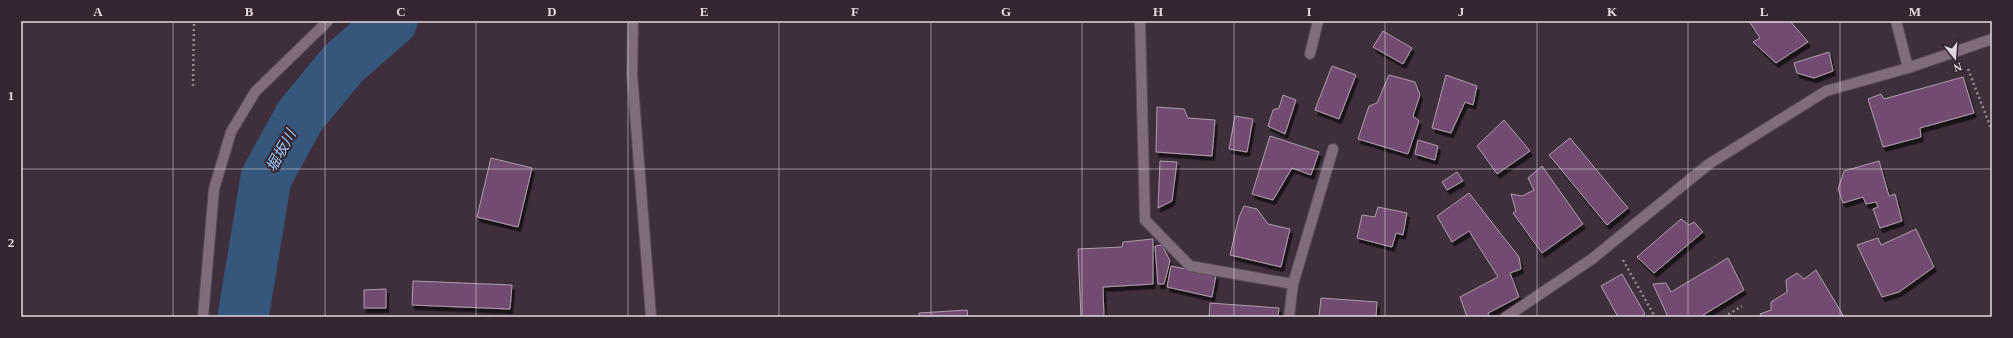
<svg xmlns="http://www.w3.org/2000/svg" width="2013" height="338" viewBox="0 0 2013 338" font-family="'Times New Roman','Noto Sans JP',serif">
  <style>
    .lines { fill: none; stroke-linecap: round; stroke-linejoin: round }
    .river { stroke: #35577b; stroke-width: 51 }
    .building { fill: #714c6f; stroke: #af9cad; filter: url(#shadow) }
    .street-casing { stroke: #5a4d59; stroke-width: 12 }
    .path { stroke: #978a95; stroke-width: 2.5; stroke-dasharray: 2 3; stroke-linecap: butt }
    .street { stroke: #7f6d7d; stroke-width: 10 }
    .grid { fill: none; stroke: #e2d8e1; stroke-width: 1; stroke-opacity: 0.55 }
    .labels { text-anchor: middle; stroke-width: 4; stroke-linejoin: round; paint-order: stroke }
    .water-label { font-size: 15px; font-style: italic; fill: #9dc9f8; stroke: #342533 }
    .neatline { fill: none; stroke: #e2d8e1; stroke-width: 1.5 }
    .grid-label { font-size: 13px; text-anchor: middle; font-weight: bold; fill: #e2d8e1 }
  </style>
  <defs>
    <filter id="shadow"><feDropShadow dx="2.5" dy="4.5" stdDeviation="0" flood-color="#0009"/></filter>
  </defs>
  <rect width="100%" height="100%" fill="#3f2f3d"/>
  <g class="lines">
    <path class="river" d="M243,317l23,-139 34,-62 43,-52 49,-43"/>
  </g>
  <g class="building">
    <path d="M1749,21h41l18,21 -32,21 -23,-21 7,-4z"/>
    <path d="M1383,31l29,17 -9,16 -30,-17z"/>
    <path d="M1829,52l4,19 -19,7 -17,-5 -3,-10z"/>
    <path d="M1332,66l24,9 -17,44 -24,-9z"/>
    <path d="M1389,75l26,7 5,13 -7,21 6,5 -11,33 -50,-15 11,-33 8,-3z"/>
    <path d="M1446,75l31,11 -4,19 -8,-3 -14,31 -19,-5z"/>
    <path d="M1963,77l11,36 -54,15 1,9 -38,10 -15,-48 13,-5 3,5z"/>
    <path d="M1283,95l13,5 -11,34 -17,-8 5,-16 6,-2z"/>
    <path d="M1157,107l27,2 4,9 27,2 -3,36 -56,-4z"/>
    <path d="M1235,116l18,3 -6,33 -18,-3z"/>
    <path d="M1504,120l26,31 -33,23 -20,-28z"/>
    <path d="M1270,136l49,16 -8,23 -19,-7 -19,32 -21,-6z"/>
    <path d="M1570,138l58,70 -21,17 -58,-70z"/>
    <path d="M1418,140l20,6 -3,14 -20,-6z"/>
    <path d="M491,158l41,10 -14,59 -41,-10z"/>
    <path d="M1160,161l17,1 -5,39 -14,7z"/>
    <path d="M1879,161l10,35 6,-2 7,27 -22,7 -7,-19 5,-2 -2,-5 -10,2 -3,-7 -20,6 -5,-14 6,-18z"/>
    <path d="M1542,166l41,58 -41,29 -29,-40 3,-2 -5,-17 11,2 12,-6 -6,-12z"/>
    <path d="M1457,172l6,9 -16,9 -5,-8z"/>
    <path d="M1469,193l50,64 2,12 -11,4 9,24 -31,16 1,4h-22l-7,-20 38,-20 -29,-46 -17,11 -15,-26z"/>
    <path d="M1244,206l13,3 11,15 22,5 -9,38 -51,-12 9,-38z"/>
    <path d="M1378,207l29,6 -4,22 -7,-2 -4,14 -35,-9 5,-23 13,2z"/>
    <path d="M1681,219l8,6 5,-3 9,10 -49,41 -17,-16z"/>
    <path d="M1916,229l18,38 -35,25 -17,5 -25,-52 21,-7 3,7z"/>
    <path d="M1153,239v45l-50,3 1,30h-23l-3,-68 44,-2 1,-5z"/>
    <path d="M1162,245l8,16 -6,23h-6l-3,-38z"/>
    <path d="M1728,258l16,32 -44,27h-32l-15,-33 13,-1 5,9z"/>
    <path d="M1171,266l45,9 -4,22 -45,-10z"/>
    <path d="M1816,270l27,45 -4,2h-77l-2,-3 11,-4v-8l16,-10 -1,-12 11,-7 7,6z"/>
    <path d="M1622,274l23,40 -5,3h-22l-17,-31z"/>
    <path d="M413,281l99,4 -2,24 -98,-4z"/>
    <path d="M386,289v19h-22v-18z"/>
    <path d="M1321,298l56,4 -1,15h-57z"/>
    <path d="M1210,303l69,5 -1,9h-69z"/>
    <path d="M967,310l1,7h-49v-4z"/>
  </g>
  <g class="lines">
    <g class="street-casing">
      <g id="street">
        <path d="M633,21l-1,53 19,243"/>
        <path d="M1140,21l5,199 45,46 103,18 -4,33"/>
        <path d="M1896,21l12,47"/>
        <path d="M1310,54l8,-33"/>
        <path d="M1293,284l40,-135"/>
        <path d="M203,317l11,-128 17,-57 24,-40 73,-71"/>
        <path d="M1506,317l86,-58 117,-95 117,-73 82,-23 84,-29"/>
      </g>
    </g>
    <g class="path">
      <path d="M1968,69l24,62"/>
      <path d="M193,86l1,-65"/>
      <path d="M1623,260l32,57"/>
      <path d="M1724,317l18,-11"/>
    </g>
    <use href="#street" class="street"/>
  </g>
  <path class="grid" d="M173,21v296M325,21v296M476,21v296M628,21v296M779,21v296M931,21v296M1082,21v296M1234,21v296M1385,21v296M1537,21v296M1688,21v296M1840,21v296M21,169h1971"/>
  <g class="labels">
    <g class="water-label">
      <text transform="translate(281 151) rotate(-61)" y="5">堀坂川</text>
    </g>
  </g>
  <rect width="2013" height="338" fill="none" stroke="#342533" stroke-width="44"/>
  <g transform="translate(1955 58) rotate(163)" stroke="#342533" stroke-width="3" paint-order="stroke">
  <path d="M0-3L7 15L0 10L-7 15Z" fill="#e2d8e1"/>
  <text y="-6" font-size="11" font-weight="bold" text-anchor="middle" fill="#e2d8e1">N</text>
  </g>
  <rect x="22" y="22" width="1969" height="294" class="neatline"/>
  <g class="grid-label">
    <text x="98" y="16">A</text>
    <text x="249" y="16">B</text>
    <text x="401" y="16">C</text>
    <text x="552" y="16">D</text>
    <text x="704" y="16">E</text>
    <text x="855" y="16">F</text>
    <text x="1006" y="16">G</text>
    <text x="1158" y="16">H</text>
    <text x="1309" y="16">I</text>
    <text x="1461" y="16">J</text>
    <text x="1612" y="16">K</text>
    <text x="1764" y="16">L</text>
    <text x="1915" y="16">M</text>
    <text x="11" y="100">1</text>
    <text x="11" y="247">2</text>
  </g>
</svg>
